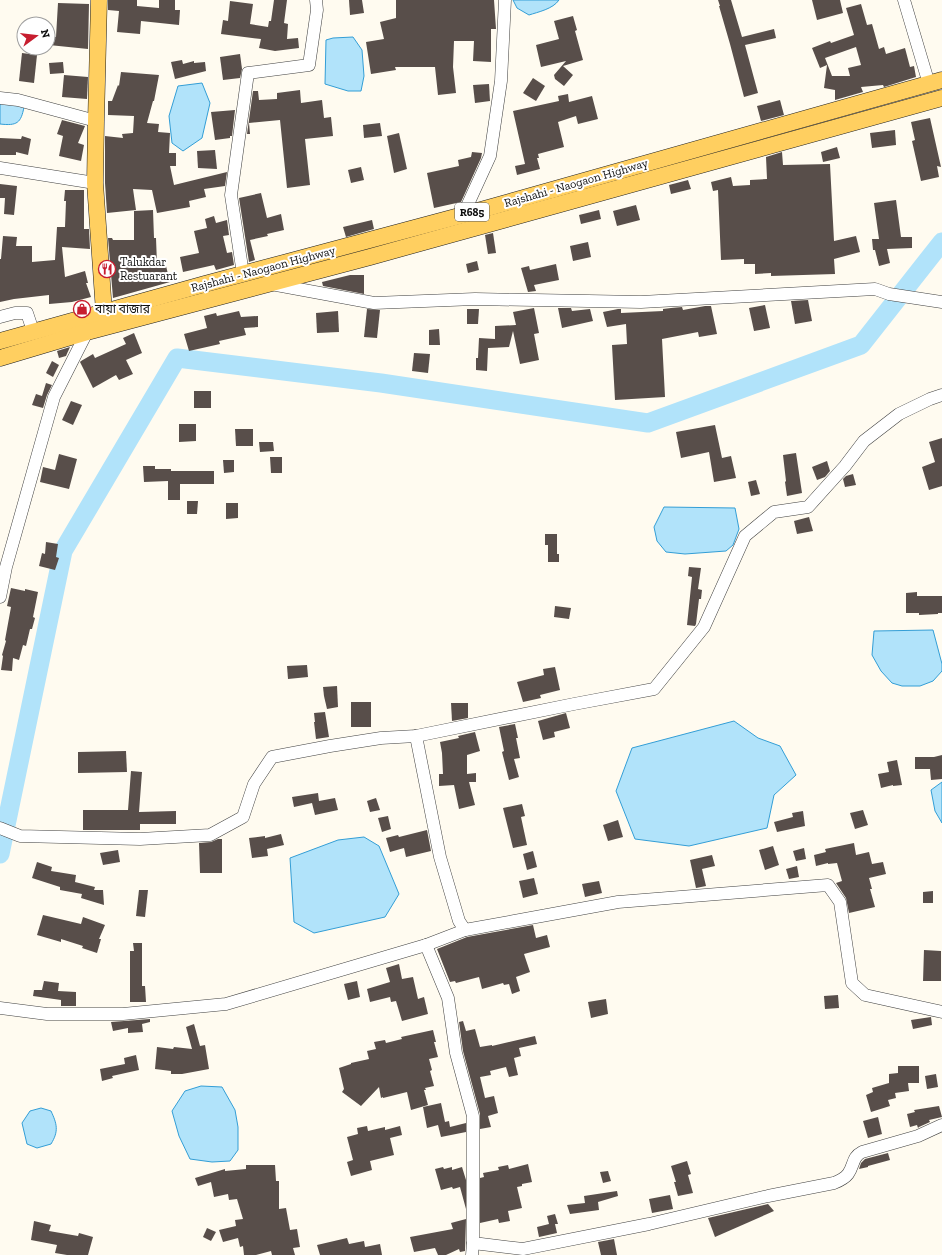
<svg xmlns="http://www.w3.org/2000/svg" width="942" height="1255" viewBox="0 0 942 1255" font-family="'Zilla Slab','Noto Sans Bengali',serif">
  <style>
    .water { fill: #b1e3fa; stroke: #339ed6 }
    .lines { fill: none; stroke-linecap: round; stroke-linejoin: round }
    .river { stroke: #b1e3fa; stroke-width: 19 }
    .building { fill: #584e4a; fill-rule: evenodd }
    .minor-casing { stroke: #414141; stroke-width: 13 }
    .major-casing { stroke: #1f1f1f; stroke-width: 17 }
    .minor { stroke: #fff; stroke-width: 12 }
    .major { stroke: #ffcf60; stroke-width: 16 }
    .labels { text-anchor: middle; stroke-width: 4; stroke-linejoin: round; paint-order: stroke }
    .shield { fill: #fff; stroke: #565656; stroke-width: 1 }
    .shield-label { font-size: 11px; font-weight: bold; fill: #0e0e0e }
    .street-label { font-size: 12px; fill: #0e0e0e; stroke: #fff }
    .poi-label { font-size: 12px; fill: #0e0e0e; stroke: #fff; text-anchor: start }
  </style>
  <rect width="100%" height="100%" fill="#fffbf0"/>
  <g class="water">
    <path d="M513,0h46c-6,9 -21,12 -30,15l-12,-7z"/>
    <path d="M353,37l9,13 2,26 -3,15h-13l-23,-7 1,-44 7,-2z"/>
    <path d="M202,83l8,20 -8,35 -19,13 -11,-8 -3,-27 9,-30z"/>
    <path d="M0,94l24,13c-3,16 -7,19 -24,17z"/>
    <path d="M664,507l71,1 4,21 -6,16 -7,6 -41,3 -19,-2 -9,-11 -3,-14z"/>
    <path d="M933,630l9,34v7l-9,10 -13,5h-18l-10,-3 -11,-12 -9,-16 2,-24z"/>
    <path d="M734,721l24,17 22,8 16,29 -22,20 -7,33 -78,18 -54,-7 -19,-48 16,-43z"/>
    <path d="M942,782v41l-7,-12 -4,-21z"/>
    <path d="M364,837l15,9 20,48 -14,23 -71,16 -20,-11 -4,-64 48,-18z"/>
    <path d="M201,1086l21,1 13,23 3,17v23l-8,11 -18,1 -22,-3 -11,-23 -7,-25 13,-20z"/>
    <path d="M41,1108l10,3c6,13 8,20 0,33l-14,4 -10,-4 -5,-21 8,-12z"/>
  </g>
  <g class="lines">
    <path class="river" d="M0,854l63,-303 114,-193 204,25 267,40 213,-78 81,-103"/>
  </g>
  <g class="building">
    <path d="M108,0h29v6l22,2v-8h16v10h5l-1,15 -38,-4 -1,13 -23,-2 2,-21 -11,-1z"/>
    <path d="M274,0h13l-3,23 4,1 -1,15 11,-1 1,10 -24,3 -16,-3 2,-9 -40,-5 2,-14 5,1 2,-20 23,3 -3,20 18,3 1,-6h2z"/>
    <path d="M349,0h13l2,13 -14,2z"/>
    <path d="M396,0h98l2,29h-5v33l-18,-1 1,-20h-20l-1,26 3,26 -18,2 -3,-28h-40l1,3 -25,4 -5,-32 18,-3 -4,-17 16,-4z"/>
    <path d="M718,0h13l11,37 32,-8 2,9 -31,7 13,48 -14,4 -14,-53 -11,-38h1z"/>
    <path d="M812,0h28l3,13 -26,7z"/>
    <path d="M58,3l31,1 -1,45 -39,-4 1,-9 6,1z"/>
    <path d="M861,4l6,21 5,-1 7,25 5,-2 2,7 19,-6 5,19 4,-1 2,11 -32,10 -1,-2 -22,2 2,5 -28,8v-10l-11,-2 3,-23 -7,3 -8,-20 18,-7 1,2 23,-8 -8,-27zM856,47l5,18 -13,3 2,8h-18l-7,-18z"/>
    <path d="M573,16l4,14 -2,1 8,29 -20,6 10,9 -9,11 -9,-7 -1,-4 12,-14 -25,6 -5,-22 23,-6 -5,-18z"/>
    <path d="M22,53l15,2 -3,28 -15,-2z"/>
    <path d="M240,54l2,15 -2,9 -17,2 -3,-23z"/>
    <path d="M182,60l1,4 11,-3v2l11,-1 1,9 -31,8 -4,-17z"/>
    <path d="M63,62l1,11 -14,1 -1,-11z"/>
    <path d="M121,72l38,3 -5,26h-1l-6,22 12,1 -1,8 12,1 -1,20h7v13h-6l4,19 53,-13 -2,14 -21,3 2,8 -17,4 1,6 -33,6 -5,-23 -19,-1 3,21 -29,3 -2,-30v-47l18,2 -1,-4 11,-1 1,-17 -26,-1v-14h4l6,-16 1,1z"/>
    <path d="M64,75l24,2 -1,22 -25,-2z"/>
    <path d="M533,78l12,8 -9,15 -13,-8z"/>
    <path d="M489,84l1,17 -15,2 -2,-18z"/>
    <path d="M300,90l1,13 21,-3 2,18 7,-1 2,19 -28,3 5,46 -23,3 -7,-68 -31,3 1,11h-3l6,-43h5l1,9 18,-1v-6z"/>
    <path d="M568,94l1,8 23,-6 6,23 -20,5 -2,-8 -18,6 6,25 -26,7 1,4h-2l3,11 -23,6 -2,-9 10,-2 -12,-53 46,-10 -1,-5z"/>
    <path d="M780,100l4,15 -23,6 -4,-15z"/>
    <path d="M235,110l-3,26h-2v2l-15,2 -4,-28z"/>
    <path d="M930,118l11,49 -4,-1 2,11 -18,4 -9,-40 3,-1 -4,-18z"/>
    <path d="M62,120l23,6 -7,17 6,2 -3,16 -22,-5 4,-20 -6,-2z"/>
    <path d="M380,123l2,13 -18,2 -1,-13z"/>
    <path d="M895,130l1,15 -24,3 -2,-15z"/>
    <path d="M399,133l8,36 -13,4 -7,-37z"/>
    <path d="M22,136l9,3 -3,16 -12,-3v3h-16v-17l21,1z"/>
    <path d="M837,147l3,11 -17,4 -2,-10z"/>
    <path d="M215,150l2,19 -19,-1 -1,-17z"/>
    <path d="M472,152l10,1 -1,5 -20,44 -27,6 -7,-35 32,-7 -1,-6 13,-3z"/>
    <path d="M782,152l1,13 47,-1 4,77 22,-5 4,16 -26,7 1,15 -64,2v-3l-16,1v-10h-11v-5l-23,1 -3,-70 -5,1 -2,-9 20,-5 2,9 17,-1v-5l17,-1 -1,-22z"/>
    <path d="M361,167l3,13 -13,3 -3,-13z"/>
    <path d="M688,180l3,9 -20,5 -2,-9z"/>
    <path d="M0,184l17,2 -3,29 -10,-1 1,-16h-5z"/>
    <path d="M65,190h19v39h5l1,20 -28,-2 3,30 20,-6 3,12h-2l5,14 -19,5 -23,2v-9l-35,4 -14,3v-43h1l2,-23 14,1 -1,9h16v16l23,-2 2,-33h8l1,-26h-2z"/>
    <path d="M261,193l6,25 14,-4 3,16 -17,4 1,2 -18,4 5,20 -6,2 -10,-64z"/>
    <path d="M896,200l5,37h11v11l-25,1 3,14 -11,3 -4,-16h-2l-1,-11h7l-5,-36z"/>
    <path d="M636,205l4,15 -23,6 -4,-15z"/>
    <path d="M153,210l1,28h2l1,26 8,-2 5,20 -57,16 -5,-60h4l1,2h21v-29z"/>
    <path d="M599,210l2,9 -20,5 -2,-9z"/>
    <path d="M214,216l2,7 11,-3 2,15 -6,1 4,17 5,-1 2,13 -18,5 -2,-5 -31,7 -3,-15 19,-4 -5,-22 13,-3 -2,-9z"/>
    <path d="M372,220l2,9 -28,8 -3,-10z"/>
    <path d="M493,233l3,20 -8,1 -3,-19z"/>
    <path d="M588,242l3,15 -18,4 -3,-15z"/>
    <path d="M477,261l2,9 -11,3 -2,-9z"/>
    <path d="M556,264l3,16 -25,5 2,6 -8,1 -7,-24 8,-2 1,4z"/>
    <path d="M350,275h14v19l-41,-8 -1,-4z"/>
    <path d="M808,300l4,21 -17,3 -4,-23z"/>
    <path d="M765,305l5,23 -16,3 -5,-23z"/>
    <path d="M705,306h6l6,28 -18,3 -1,-5 -36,7 3,58 -50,3 -3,-55 15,-1 -1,-20 -19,3 -4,-15 15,-3h3v4l42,-2v-2l8,-1 11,-1 1,3z"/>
    <path d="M534,308l5,25 -5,1 5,26 -19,4 -7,-33 -4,16 -21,1 -1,23 -11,-1v-12h2l1,-20 16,1v-13l21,-1 -3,-13z"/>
    <path d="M558,308h13l1,3 18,-2 3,12 -31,7z"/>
    <path d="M367,309l13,1 -3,28 -13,-1z"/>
    <path d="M467,309h12l-1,15h-11z"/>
    <path d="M239,311l2,6 17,-1v11l-14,1 2,7 -27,6 1,3 -31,7 -5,-17 23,-6 -3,-12 12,-3 1,3z"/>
    <path d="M338,311l1,21 -22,1 -1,-20z"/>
    <path d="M439,329l1,16h-11v-15z"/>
    <path d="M134,333l8,20 -16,7 7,14 -14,6 -3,-5 -23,13 -13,-26 1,-1 12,-7 2,4 31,-14 -3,-6z"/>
    <path d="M70,347l-4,9 -7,2 -2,-7z"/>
    <path d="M414,353l16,1 -2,19 -16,-2z"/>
    <path d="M52,361l7,4 -6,12 -7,-4z"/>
    <path d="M46,383l6,2 -5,10 -4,13 -11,-3 4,-11 6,2z"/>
    <rect x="194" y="391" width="17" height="17"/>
    <path d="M71,401l11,4 -9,20 -11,-5z"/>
    <path d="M179,424h17v17l-17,1z"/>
    <path d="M715,425l7,33 9,-2 5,22 -22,4 -5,-30 -28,6 -5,-26z"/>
    <path d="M235,429h18v17h-17z"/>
    <path d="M942,438v48l-13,4 -7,-23 13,-5 -6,-20z"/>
    <path d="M259,442h14l1,9 -14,1z"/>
    <path d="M796,453l6,40 -15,3 -2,-14 1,-1 -3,-26z"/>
    <path d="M59,454l18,5 -8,30 -29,-7 3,-15 12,3z"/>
    <path d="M270,457h12v16h-11z"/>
    <path d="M223,460h11v12l-10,1z"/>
    <path d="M827,461l3,10 -5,6 -8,3 -5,-13z"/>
    <path d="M143,466h12v3h16v2h43v13h-34v16h-12v-19l-24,1z"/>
    <path d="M853,474l3,11 -11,2 -2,-8 3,-3z"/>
    <path d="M756,480l4,14 -9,2 -3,-14z"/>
    <path d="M187,501h11l-1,13h-10z"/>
    <path d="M226,503h12v15l-12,1z"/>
    <path d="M809,517l4,14 -16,3 -3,-13z"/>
    <path d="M545,534h12v20h2v8h-11v-17h-3z"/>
    <path d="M46,542l12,2 -2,13 3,1 -4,12 -16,-4 3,-13 3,1z"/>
    <path d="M689,567l12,1 -3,21 4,1 -1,9h-2l-3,25 -1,2 -8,-1 5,-48 -4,-1z"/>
    <path d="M11,588l14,3v-2l13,3 -5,25 2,1 -3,11h-2l-4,17 -3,-1 -4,15 -6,-2 -1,13 -11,-1 2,-14 -1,-1 4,-14 -1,-1 6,-33 -4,-1z"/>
    <path d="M917,592v4h25v17h-4v1l-19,1v-2h-13v-20z"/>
    <path d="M555,606l16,2 -2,11 -15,-2z"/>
    <path d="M307,665l1,12 -20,2 -1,-13z"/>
    <path d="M555,667l5,23 -20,5 1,3 -18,4 -6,-20 27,-7 -1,-6z"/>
    <path d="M337,686l1,21 -11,2 -3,-13 -1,-9z"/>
    <rect x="351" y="702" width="20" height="25"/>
    <path d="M451,703h17v15l-16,3z"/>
    <path d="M325,712l4,25 -13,2 -2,-17h1l-1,-9z"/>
    <path d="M566,713l4,15 -16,4 1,5 -12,3 -5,-19z"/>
    <path d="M515,724l3,14h-2l4,20 -6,1 5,18 -10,3 -7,-28 2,-1 -5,-24z"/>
    <path d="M475,732l5,19 -13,4v19l9,-1v9h-7l6,23 -16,4 -5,-24 -15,1v-12h4l-1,-21 -2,-11 19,-4 -1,-2z"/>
    <path d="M126,751l1,21 -49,1v-21z"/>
    <path d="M942,755v24l-11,1 -1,-11h-15v-12h19z"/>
    <path d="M897,760l5,25 -9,1v-1l-12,3 -3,-14 11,-2 -2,-10z"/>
    <path d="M131,771l11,1 -3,40 37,-1v13h-36v6h-57v-20h45z"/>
    <path d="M318,793l1,8 16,-3 3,12 -23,5 -3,-12 -18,4 -2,-10z"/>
    <path d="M376,798l4,12 -10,2 -3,-11z"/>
    <path d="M522,804l3,12 -4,1 6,28 -14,3 -10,-40z"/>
    <path d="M863,810l5,15 -13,4 -5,-16z"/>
    <path d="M803,811l2,15 -28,6 -3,-10 19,-5 -1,-4z"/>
    <path d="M388,816l3,13 -9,3 -4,-14z"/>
    <path d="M618,820l5,17 -15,4 -5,-16z"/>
    <path d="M427,830l4,21 -25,6 -2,-9 -14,4 -4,-14 12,-3 1,2z"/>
    <path d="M281,834l3,11 -17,4 1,7 -16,2 -3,-20 16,-2v2z"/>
    <path d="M218,839h4v34h-22l-1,-30 12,-1z"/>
    <path d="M854,843l2,12 13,-3 3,12 11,-2 3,12 -17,4 3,11h-2l5,18 -26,6 -3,-15 -10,-15 6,-2 -5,-18 -9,1v-1l-12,3 -2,-11 12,-3 -1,-3z"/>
    <path d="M773,846l6,19 -14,5 -6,-20z"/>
    <path d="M804,848l2,11 -10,2 -3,-10z"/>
    <path d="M118,850l2,12 -17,3 -3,-12z"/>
    <path d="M533,851l4,16 -10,3 -4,-16z"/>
    <path d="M712,855l3,11 -13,3 4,17 -10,2 -6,-28z"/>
    <path d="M37,862l15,5 -1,4 25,4 -1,7 20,5 -1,3h9l1,15 -23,-7 1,-4 -22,-4v-3l-28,-9z"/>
    <path d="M797,866l2,11 -10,2 -3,-10z"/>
    <path d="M534,878l4,16 -15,4 -4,-17z"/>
    <path d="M599,881l3,12 -17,4 -3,-13z"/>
    <path d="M139,890h9l-3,27 -9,-1z"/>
    <path d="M933,891v12h-10v-11z"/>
    <path d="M43,915l38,9 2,-7 22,8 -6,14h2l-4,14 -15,-5 1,-2 -22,-7v3l-24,-7z"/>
    <path d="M533,925l3,13 11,-3 3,12 -26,7 6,18 -14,5 4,14 -8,3 -3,-10 -5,1 -1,-2 -21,6 -3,-12 -23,6 -1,-2 -5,1 -13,-33 30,-12z"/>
    <path d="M133,943h9v43h3l1,16h-16v-51h4z"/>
    <path d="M924,950l17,1v30h-18z"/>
    <path d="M399,964l3,15 11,-2 5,22 6,-2 4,17 -26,7 -6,-20 -5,1 -1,-5 -20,5 -3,-13 23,-7 -4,-14z"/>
    <path d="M44,981l15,2 -1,8 18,1v14h-15v-6l-28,-4 1,-6h8z"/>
    <path d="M357,981l3,16 -12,3 -4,-16z"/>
    <path d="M838,995l1,13 -14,1 -1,-13z"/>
    <path d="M606,999l2,15 -17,4 -3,-16z"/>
    <path d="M931,1017l1,8 -19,4 -2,-9z"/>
    <path d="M150,1019v3l-8,2 1,8 -15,1v-5l-15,3 -2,-9z"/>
    <path d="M463,1021l3,10 9,-2 5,18 12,-2v1l43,-10 2,8 -18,4 2,8 -7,2 4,17 -9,2 -3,-10 -16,4 1,4 -11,2 5,21 9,-2 4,17 -10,3 3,11 -11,2v-15l-17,-63 -4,-29z"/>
    <path d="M194,1024l6,22 5,-1 4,24 -27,5h-11v-3l-16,-2 2,-22 16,2 1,-2 18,2 -6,-22z"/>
    <path d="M433,1030l3,12h-2l4,15 -9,2 3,11 -2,1 4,15 -9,2 1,2h-2l4,15 -17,5 -4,-18 -24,6v-1l-2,1 -2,-11 -18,19 -19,-14 2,-3 -5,-21 12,-4v-1l18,-4 -2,-8 9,-2 -2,-7 11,-2 1,3 16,-4 -1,-2z"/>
    <path d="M136,1055l3,15 -27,6 1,2 -11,3 -2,-12 25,-5 -1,-6z"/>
    <path d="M898,1066h21v17h-11l1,8 -14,2 1,5 -8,2 2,6 -19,6 -5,-17 7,-3 -1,-4 17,-5v-9l9,-1z"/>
    <path d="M936,1074l2,13 -11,2 -2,-13z"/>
    <path d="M441,1103l4,19 4,-1 1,6 16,-4v9l-25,5 -3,-12 -11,3 -4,-21z"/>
    <path d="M939,1106l3,11 -13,3 1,2 -11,5 -1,1 -1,-3 -7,2 -3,-13 8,-2 -1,-2z"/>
    <path d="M878,1117l4,17 -14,4 -5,-17z"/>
    <path d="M367,1126l1,5 17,-4v3l15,-4 2,9 -12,3 4,17 -24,6 2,9 -21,6 -4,-14 6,-2 -6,-23 11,-3 -1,-6z"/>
    <path d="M888,1153l2,7 -22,6v1l-9,2 2,-6 4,-4z"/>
    <path d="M687,1161l4,13 -3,1 5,18 -15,3 -4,-14h2l-5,-16z"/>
    <path d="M528,1164l4,18 -10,2v2l-5,1 5,21 -14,3 2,10 -11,2 -1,-4 -18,4v-45l4,-1 -1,-4 16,-3 -1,-3 10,-2 1,4z"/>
    <path d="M246,1165h29l1,16h3v28l7,-1 4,22 7,-1 3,18 -7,1 2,7h-23l-1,-4 -15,4h-12l-1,-9 -3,1 -2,-9 -15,4 -4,-12 17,-4 -1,-6 8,-1 -6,-20 -8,1 -1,-6 -14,3 -3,-15 -13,4 -3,-8 30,-9v2l21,-2z"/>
    <path d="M443,1167l1,2 8,-2v3l10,-3 4,13v29l-6,-22 -7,2 -1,-2 -11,3 -6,-21z"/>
    <path d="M608,1171l3,10 -8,2 -3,-11z"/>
    <path d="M617,1191l1,5 -20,6 1,8 -29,4 -3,-9 18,-2 -1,-7z"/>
    <path d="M670,1195l3,14 -21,4 -3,-14z"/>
    <path d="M768,1204l6,7 -59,26 -7,-19z"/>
    <path d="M555,1214l3,10h-3l2,9 -18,4 -2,-10 12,-3 -2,-8z"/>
    <path d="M466,1219l-1,32 -5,1 -1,-3 -13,6h-8l-3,-7 -21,4 -4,-15 43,-8 -2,-6z"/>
    <path d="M34,1221l17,4 -2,6 29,5 1,-3 14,4 -5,18h-21l-12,-2 2,-8 -26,-5z"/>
    <path d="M207,1228l9,4 -5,9 -8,-4z"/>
    <path d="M347,1238l2,6 15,-3 1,6 15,-3 2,11h-62l-3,-10z"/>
    <path d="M614,1239l3,16h-16l-3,-13z"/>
  </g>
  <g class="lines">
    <g class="minor-casing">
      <g id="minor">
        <path d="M904,0l25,84"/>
        <path d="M0,98l18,2 78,21"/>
        <path d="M0,168l95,15"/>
        <path d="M463,215l27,-59 11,-75 4,-81"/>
        <path d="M243,274l-12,-79 17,-122 61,-8 8,-55 -1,-10"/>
        <path d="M271,284l103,19 101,-4 166,3 234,-13 14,5 53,8"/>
        <path d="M0,317l15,-4h12l6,18"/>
        <path d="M0,597l6,-30 48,-170 33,-65"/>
        <path d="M416,736l24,121 19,64 6,9"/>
        <path d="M0,828l20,8 120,3 70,-4 33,-18 11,-33 18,-27 58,-11 51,-8 35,-2 158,-32 80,-15 50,-62 41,-91 29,-24 34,-5 37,-41 19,-25 35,-27 31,-15 12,-4"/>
        <path d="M426,945l22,53 8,55 17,63v127l-1,12"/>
        <path d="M0,1008l47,6h76l103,-10 200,-59 39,-15 153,-28 210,-17 12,17 12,81 13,12 77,17"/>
        <path d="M473,1243l50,6 126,-25 119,-28 66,-13c5,-2 11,-5 14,-9 6,-8 4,-17 14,-22l56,-16 24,-11"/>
      </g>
    </g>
    <g class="major-casing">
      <g id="major">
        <path d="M99,0l-3,121 -1,62 9,129"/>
        <path d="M0,341l205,-57 258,-69 479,-135"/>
        <path d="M0,358l87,-26 283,-75 572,-159"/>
      </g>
    </g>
    <use href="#minor" class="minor"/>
    <use href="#major" class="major"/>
  </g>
  <defs>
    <g id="restaurant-ring" transform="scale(0.9)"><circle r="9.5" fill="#fff" stroke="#c71d2f" stroke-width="1.5"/><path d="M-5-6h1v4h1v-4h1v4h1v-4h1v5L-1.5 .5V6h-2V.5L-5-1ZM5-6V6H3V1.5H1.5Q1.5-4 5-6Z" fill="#c71d2f"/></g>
    <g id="shop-ring" transform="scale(0.9)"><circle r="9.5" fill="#fff" stroke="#c71d2f" stroke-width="1.5"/><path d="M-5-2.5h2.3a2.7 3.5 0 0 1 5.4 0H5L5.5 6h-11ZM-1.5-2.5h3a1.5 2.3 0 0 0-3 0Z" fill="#c71d2f"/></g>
  </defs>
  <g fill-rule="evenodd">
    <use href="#restaurant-ring" x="107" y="269"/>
    <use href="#shop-ring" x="82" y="309"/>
  </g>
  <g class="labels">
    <rect class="shield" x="455" y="203" width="34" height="18" rx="3"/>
    <g class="shield-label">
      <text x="472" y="216">R685</text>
    </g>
    <g class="street-label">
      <text transform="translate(576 183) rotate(-16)" y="4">Rajshahi - Naogaon Highway</text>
      <text transform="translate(263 269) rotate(-15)" y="4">Rajshahi - Naogaon Highway</text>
    </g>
    <g class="poi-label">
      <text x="120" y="266">Talukdar<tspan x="120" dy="14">Restuarant</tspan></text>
      <text x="95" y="313">বায়া বাজার</text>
    </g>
  </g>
  <g transform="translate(36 36) rotate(75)"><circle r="19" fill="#ffffff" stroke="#9f9f9f"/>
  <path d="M0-3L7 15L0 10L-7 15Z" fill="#c71d2f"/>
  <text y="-6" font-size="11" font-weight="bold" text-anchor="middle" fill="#0e0e0e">N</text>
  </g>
</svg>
